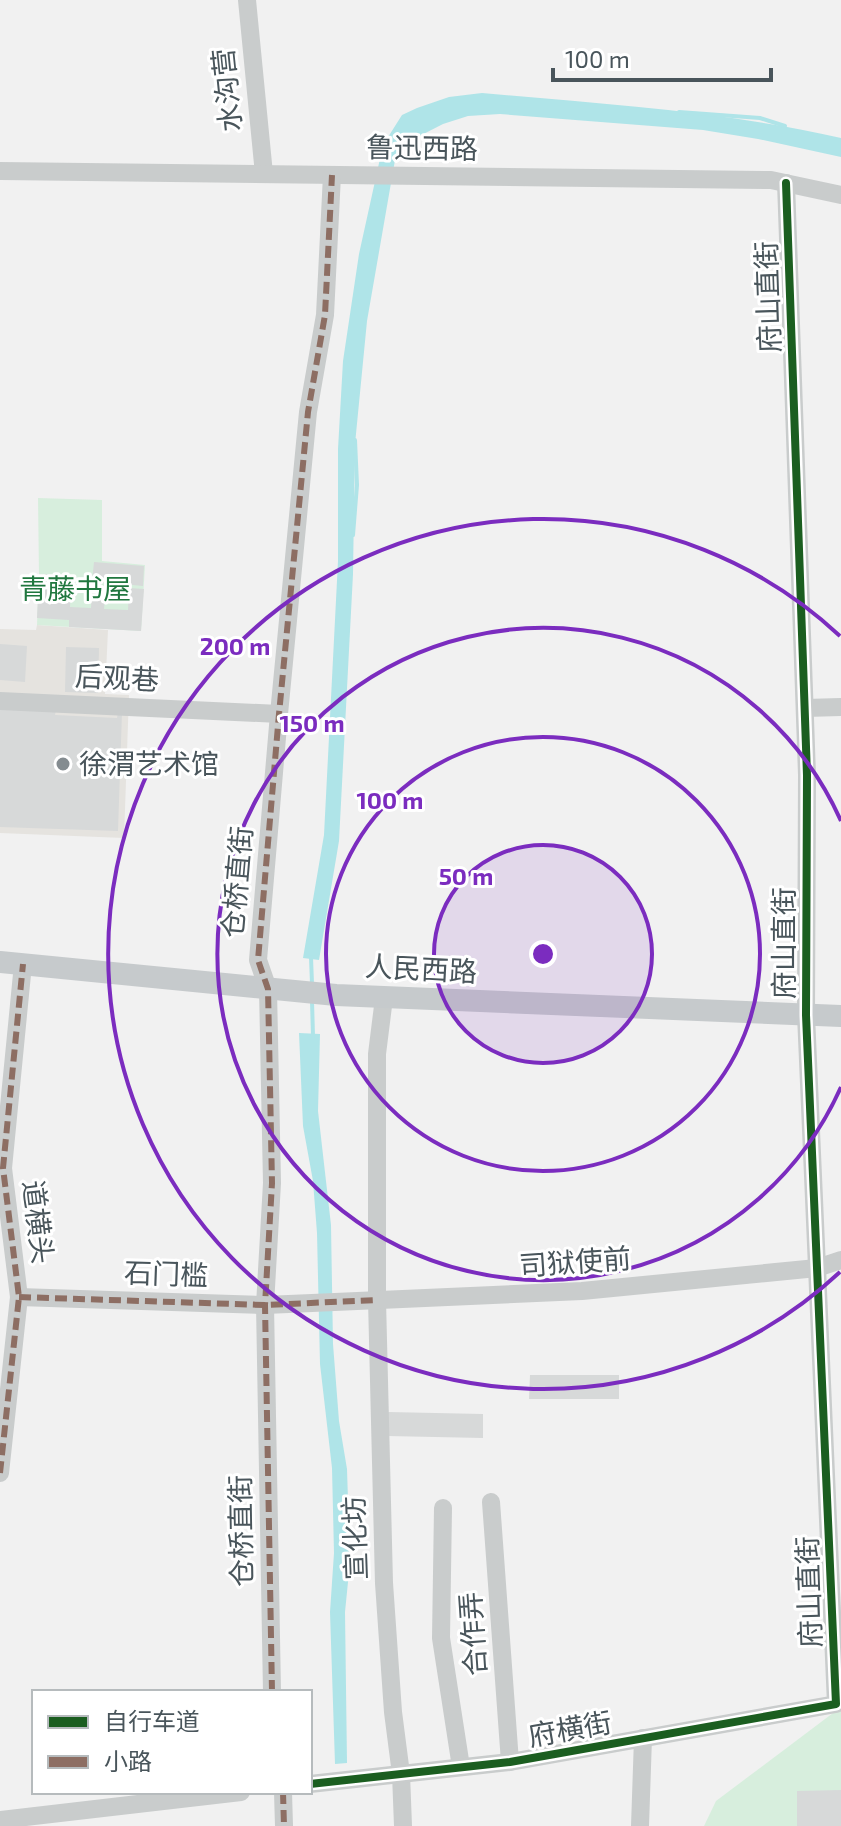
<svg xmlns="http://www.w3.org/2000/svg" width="841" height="1826" viewBox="0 0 841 1826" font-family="'Exo 2','Noto Sans SC',sans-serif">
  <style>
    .commercial { fill: #e5e3df }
    .green { fill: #d7eedd }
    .water { fill: #afe4e8 }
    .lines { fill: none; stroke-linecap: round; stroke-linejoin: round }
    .stream { stroke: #afe4e8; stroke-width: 4 }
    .building { fill: #d7d9d9 }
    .minor { stroke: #c9cccc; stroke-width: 18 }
    .major { stroke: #c6cacc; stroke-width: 22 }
    .quiet { stroke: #8d6e63; stroke-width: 6; stroke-dasharray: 12 6; stroke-linecap: butt }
    .cycleway-casing { stroke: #fff; stroke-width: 13 }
    .cycleway { stroke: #1b5e20; stroke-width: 8 }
    .ring { fill: none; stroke: #7b2cbf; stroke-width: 4 }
    .poi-dot { fill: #848c90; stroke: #fff; stroke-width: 3 }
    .labels { text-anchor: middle; stroke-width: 6; stroke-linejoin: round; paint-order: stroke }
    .street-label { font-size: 28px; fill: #49555b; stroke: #fff }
    .park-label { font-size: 28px; fill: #20773f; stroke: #fff }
    .poi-label { font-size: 28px; fill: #49555b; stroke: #fff; text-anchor: start }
    .centre { fill: #7b2cbf; stroke: #fff; stroke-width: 4 }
    .ring-label { font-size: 24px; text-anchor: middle; font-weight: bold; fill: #7b2cbf; stroke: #fff; stroke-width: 6; stroke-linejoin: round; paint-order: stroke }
  </style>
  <rect width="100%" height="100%" fill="#f1f1f1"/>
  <path class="commercial" d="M37,625l71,5 -3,64 24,1 -5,143 -124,-5v-204l36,1z"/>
  <g class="green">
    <path d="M38,498l64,2v61l43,4 -4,66 -104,-6 2,-51z"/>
    <path d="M841,1707v119h-137l12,-25z"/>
  </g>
  <g class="water">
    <path d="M482,93c120,11 241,18 359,45v19l-83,-18 -55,-9 -203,-16 -32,2 -25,8 -39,20 -9,16 -28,161 -12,123 -2,130 -14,267 -20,119 -16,-2 21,-123 14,-274v-112l5,-88 16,-107 24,-109 19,-30 15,-7 32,-11z"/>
    <path d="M299,1033l21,1 -2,77 13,114 2,119 6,77 8,48 3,93 -5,50 2,151 -12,1 -5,-152 4,-59 -2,-85 -12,-104 -3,-131 -4,-52 -10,-55z"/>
  </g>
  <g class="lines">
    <g class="stream">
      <path d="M679,112l81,6 25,8"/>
      <path d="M353,535l4,-50 -2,-45"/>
      <path d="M311,957l1,27"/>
      <path d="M312,1001l1,35"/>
    </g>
  </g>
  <g class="building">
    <path d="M94,562l50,4 -1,20 -51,-5z"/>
    <path d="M39,574l32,2 -1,31 21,1 1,-23 14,2 -2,22 24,1 1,-22 15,1 -3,42 -72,-4v-7l-32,-2z"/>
    <path d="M0,644l27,2 -2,36 -25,-2z"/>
    <path d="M66,647l33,1 -1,45 -33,-1z"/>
    <path d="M0,708l56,2 -1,5 62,3 1,-6h4l-4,119 -118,-4z"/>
    <path d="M530,1375h89v24h-90z"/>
    <path d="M388,1412l95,2v24l-96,-2z"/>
    <path d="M841,1790v36h-44v-35z"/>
  </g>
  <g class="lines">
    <g class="minor">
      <path d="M247,0l17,174"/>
      <path d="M0,171l771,9 70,15"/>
      <path d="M0,701l279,13"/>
      <path d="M805,708l36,-1"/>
      <path d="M384,998l-7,56v246l7,283 9,129 8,62 2,52"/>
      <path d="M19,1297l246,8 47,-2 270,-12 235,-23 24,-8"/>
      <path d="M0,1473l19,-176 -16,-129 20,-204"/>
      <path d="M491,1502l19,260"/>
      <path d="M443,1508l-2,130 20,129"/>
      <path d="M272,1692l-7,-387 7,-122 -4,-194 -10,-29 21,-246 29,-302 17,-97 7,-140"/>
      <path d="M310,1784l200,-22 326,-58 -30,-689 1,-240 -21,-592"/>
      <path d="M283,1792l1,34"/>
      <path d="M0,1820l241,-28"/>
      <path d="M640,1826l3,-88"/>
    </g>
    <path class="major" d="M0,962l336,33 505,21"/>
    <g class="quiet">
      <path d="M19,1297l246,8 112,-5"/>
      <path d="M0,1473l19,-176 -16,-129 20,-204"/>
      <path d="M272,1692l-7,-387 7,-122 -4,-194 -10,-29 21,-246 29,-302 17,-97 7,-140"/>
      <path d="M283,1792l1,34"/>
    </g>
    <g class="cycleway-casing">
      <path id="cycleway" d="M310,1784l200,-22 326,-58 -30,-689 1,-240 -21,-592"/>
    </g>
    <use href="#cycleway" class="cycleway"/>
  </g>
  <circle cx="543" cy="954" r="109" fill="#7b2cbf" fill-opacity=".12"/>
  <g class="ring">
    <circle cx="543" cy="954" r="109"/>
    <circle cx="543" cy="954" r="217"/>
    <path d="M841 1087A326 326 0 1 1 841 821"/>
    <path d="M840 1272A435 435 0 1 1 840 636"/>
  </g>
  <circle class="poi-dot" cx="63" cy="764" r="8"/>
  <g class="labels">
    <g class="street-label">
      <text transform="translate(227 90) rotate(-96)" y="10">水沟营</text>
      <text transform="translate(422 148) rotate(1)" y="10">鲁迅西路</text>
      <text transform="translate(768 297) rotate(-92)" y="10">府山直街</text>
      <text transform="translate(117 678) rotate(3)" y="10">后观巷</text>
      <text transform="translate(237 882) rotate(-85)" y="10">仓桥直街</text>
      <text transform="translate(784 943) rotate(-90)" y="10">府山直街</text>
      <text transform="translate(421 969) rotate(3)" y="10">人民西路</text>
      <text transform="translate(38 1222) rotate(83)" y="10">道横头</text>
      <text transform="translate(575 1262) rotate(-4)" y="10">司狱使前</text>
      <text transform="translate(166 1274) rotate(2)" y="10">石门槛</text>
      <text transform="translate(241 1531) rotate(-91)" y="10">仓桥直街</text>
      <text transform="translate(355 1538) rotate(-92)" y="10">宣化坊</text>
      <text transform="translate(809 1592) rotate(-92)" y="10">府山直街</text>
      <text transform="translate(473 1634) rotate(-94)" y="10">合作弄</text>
      <text transform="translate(570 1729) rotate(-10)" y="10">府横街</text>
    </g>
    <g class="park-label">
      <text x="75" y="599">青藤书屋</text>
    </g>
    <g class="poi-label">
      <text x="79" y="774">徐渭艺术馆</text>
    </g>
  </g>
  <circle cx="543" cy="954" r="12" class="centre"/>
  <g class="ring-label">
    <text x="235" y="655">200 m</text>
    <text x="312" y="732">150 m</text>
    <text x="390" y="809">100 m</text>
    <text x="466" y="885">50 m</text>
  </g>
  <rect x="32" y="1690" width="280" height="104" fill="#ffffff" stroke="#b6bbbd" stroke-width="2"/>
  <rect x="48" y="1716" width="40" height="12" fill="#1b5e20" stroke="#b6bbbd" stroke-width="2"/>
  <text x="104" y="1730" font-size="24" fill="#49555b">自行车道</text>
  <rect x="48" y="1756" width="40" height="12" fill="#8d6e63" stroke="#b6bbbd" stroke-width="2"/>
  <text x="104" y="1770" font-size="24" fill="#49555b">小路</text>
  <path d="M553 68v12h218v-12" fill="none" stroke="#49555b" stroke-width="4"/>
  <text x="565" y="68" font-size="24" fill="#49555b" stroke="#ffffff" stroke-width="6" paint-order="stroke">100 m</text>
</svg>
